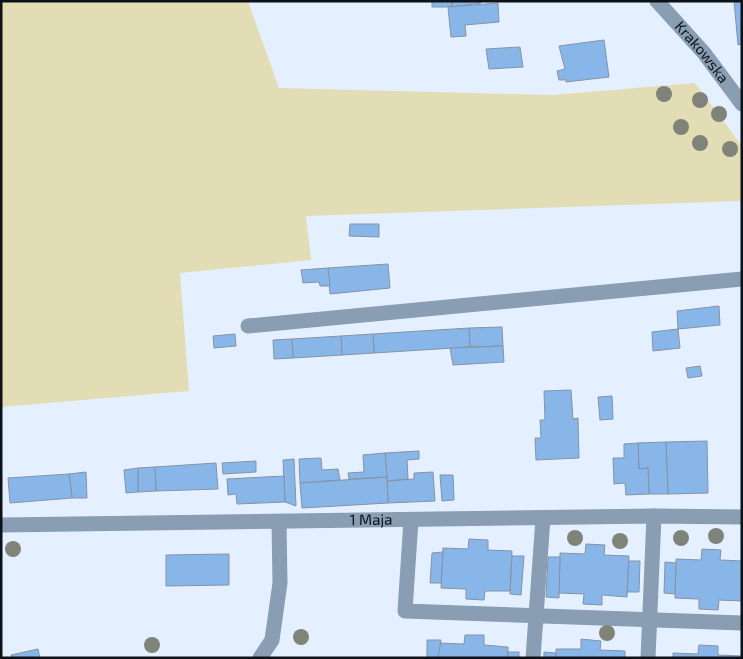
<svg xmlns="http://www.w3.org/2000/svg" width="743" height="659" viewBox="0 0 743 659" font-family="'Exo 2',sans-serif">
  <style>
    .green { fill: #e3ddb5 }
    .building { fill: #88b6e9; stroke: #8593a3 }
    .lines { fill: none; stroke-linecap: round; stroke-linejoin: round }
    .minor { stroke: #899db3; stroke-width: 15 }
    .tree { fill: #808379 }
    .labels { text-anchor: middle; stroke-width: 4; stroke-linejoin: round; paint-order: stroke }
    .street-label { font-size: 15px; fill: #0d1218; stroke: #fff }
  </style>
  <rect width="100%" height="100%" fill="#e4f0ff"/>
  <path class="green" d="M1,1h247l31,87 274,7 142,-12 47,63v55l-436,15 5,44 -131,13 9,118 -188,16z"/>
  <g class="building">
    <rect x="432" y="1" width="20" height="6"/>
    <path d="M452,1h29v2l-29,4z"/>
    <path d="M734,1h8v43l-4,1z"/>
    <path d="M498,3l1,19 -34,3 1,11 -15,1 -3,-30z"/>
    <path d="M604,40l5,37 -43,5v-2h-7l-2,-9 8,-2 -6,-23z"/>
    <path d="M520,47l3,20 -34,2 -3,-20z"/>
    <path d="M350,224h29v13l-30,-1z"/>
    <path d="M388,264l2,24 -60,6 -2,-26z"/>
    <path d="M328,268l2,18h-10l-1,-4 -16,1 -2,-13z"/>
    <path d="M719,306l1,19 -42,4 -1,-18z"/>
    <path d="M502,327l1,19 -33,1 -1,-19z"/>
    <path d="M469,328l1,19 -96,6 -1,-19z"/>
    <path d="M678,329l2,19 -27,3 -1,-19z"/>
    <path d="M235,334l1,12 -22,2 -1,-12z"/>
    <path d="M373,334l1,19 -32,2 -1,-19z"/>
    <path d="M341,336l1,19 -49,3 -1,-19z"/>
    <path d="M292,339l1,19 -19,1 -1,-19z"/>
    <path d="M503,346l1,16 -51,3 -3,-17z"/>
    <path d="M700,366l2,10 -14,2 -2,-10z"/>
    <path d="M571,390l2,29 5,-1 1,40 -43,2 -1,-22h6l-1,-18h5l-1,-29z"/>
    <path d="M612,396l1,23 -13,1 -2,-23z"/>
    <path d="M707,441l1,52 -40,1 -2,-52z"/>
    <path d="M666,442l2,52h-19l-1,-26 -9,1 -1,-26z"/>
    <path d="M638,443l1,26 9,-1 1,26 -23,1 -1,-12 -11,1 -1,-26h11v-14z"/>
    <path d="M419,451v8l-12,1 1,19 -21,2 -2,-28z"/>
    <path d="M385,453l2,24 -38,2 -1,-6 16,-1 -1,-17z"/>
    <path d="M321,458l1,12 16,-1 2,11 -40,3 -1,-24z"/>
    <path d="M294,459l2,47 -11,-4 -2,-42z"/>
    <path d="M256,461v11l-33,2 -1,-11z"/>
    <path d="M216,463l2,26 -62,2 -1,-24z"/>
    <path d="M155,467l1,24 -18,1v-24z"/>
    <path d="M138,468v24l-12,1 -2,-23z"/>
    <path d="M86,472l1,26h-15l-3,-24z"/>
    <path d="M433,472l2,29 -47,2 -1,-22 27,-2v-6z"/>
    <path d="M69,474l3,24 -62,5 -2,-25z"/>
    <path d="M440,475h13l1,25 -12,1z"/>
    <path d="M284,476l1,26 -48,2 -1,-10 -8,1 -1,-16z"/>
    <path d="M387,477l1,26 -86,5 -2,-25z"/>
    <path d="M469,539l19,1v10l24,1 -2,40h-25l-1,9 -18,-1v-10l-25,-1 2,-40 25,1z"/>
    <path d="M586,544l19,1 -1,10 25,1 -2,41 -25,-2v10l-19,-1 1,-10 -25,-1 1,-40 25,1z"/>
    <path d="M702,549l19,1 -1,10 22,1v40l-23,-1 -1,10 -19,-1v-10l-24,-1 1,-39 25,1z"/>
    <path d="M443,552l-2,31h-11l2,-30z"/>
    <path d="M229,554v31l-63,1v-31z"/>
    <path d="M512,556h12l-3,39 -11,-1z"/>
    <path d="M548,557h12l-1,41 -13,-1z"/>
    <path d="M629,561h11l-1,31h-12z"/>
    <path d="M665,562l11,1 -1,31 -11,-1z"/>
    <path d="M465,635h19v10l24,2v11h-70l1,-15 25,1z"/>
    <path d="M581,639l20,2 -1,9 25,1v7h-69v-9h25z"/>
    <path d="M427,640h14l-3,18h-11z"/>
    <path d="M699,645l19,1v9l24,1v2h-69v-5l25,1z"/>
    <path d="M38,649l2,9h-28l-1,-3z"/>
    <rect x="508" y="652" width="11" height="6"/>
    <path d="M544,652l12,1v5h-12z"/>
  </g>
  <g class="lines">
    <g class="minor">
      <path id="s1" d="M657,1l47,52 38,51"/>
      <path d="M248,326l494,-47"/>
      <path d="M411,520l-6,91 337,12"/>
      <path id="s2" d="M1,525l653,-9 88,1"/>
      <path d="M260,658l12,-18 8,-57 -1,-60"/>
      <path d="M533,658l10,-140"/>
      <path d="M648,658l6,-142"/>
    </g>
  </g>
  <g class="tree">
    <circle cx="664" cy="94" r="8"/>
    <circle cx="700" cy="100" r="8"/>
    <circle cx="719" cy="114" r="8"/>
    <circle cx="681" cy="127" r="8"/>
    <circle cx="700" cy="143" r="8"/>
    <circle cx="730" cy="149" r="8"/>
    <circle cx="716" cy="536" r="8"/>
    <circle cx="575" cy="538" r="8"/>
    <circle cx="681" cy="538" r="8"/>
    <circle cx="620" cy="541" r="8"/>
    <circle cx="13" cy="549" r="8"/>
    <circle cx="607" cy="633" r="8"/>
    <circle cx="301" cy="637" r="8"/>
    <circle cx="152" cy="645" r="8"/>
  </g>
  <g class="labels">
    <g class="street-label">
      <text dy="5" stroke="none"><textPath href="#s1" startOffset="68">Krakowska</textPath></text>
      <text dy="5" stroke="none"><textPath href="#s2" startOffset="370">1 Maja</textPath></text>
    </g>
  </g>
  <rect width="743" height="659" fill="none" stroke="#0d1218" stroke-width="5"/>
</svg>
